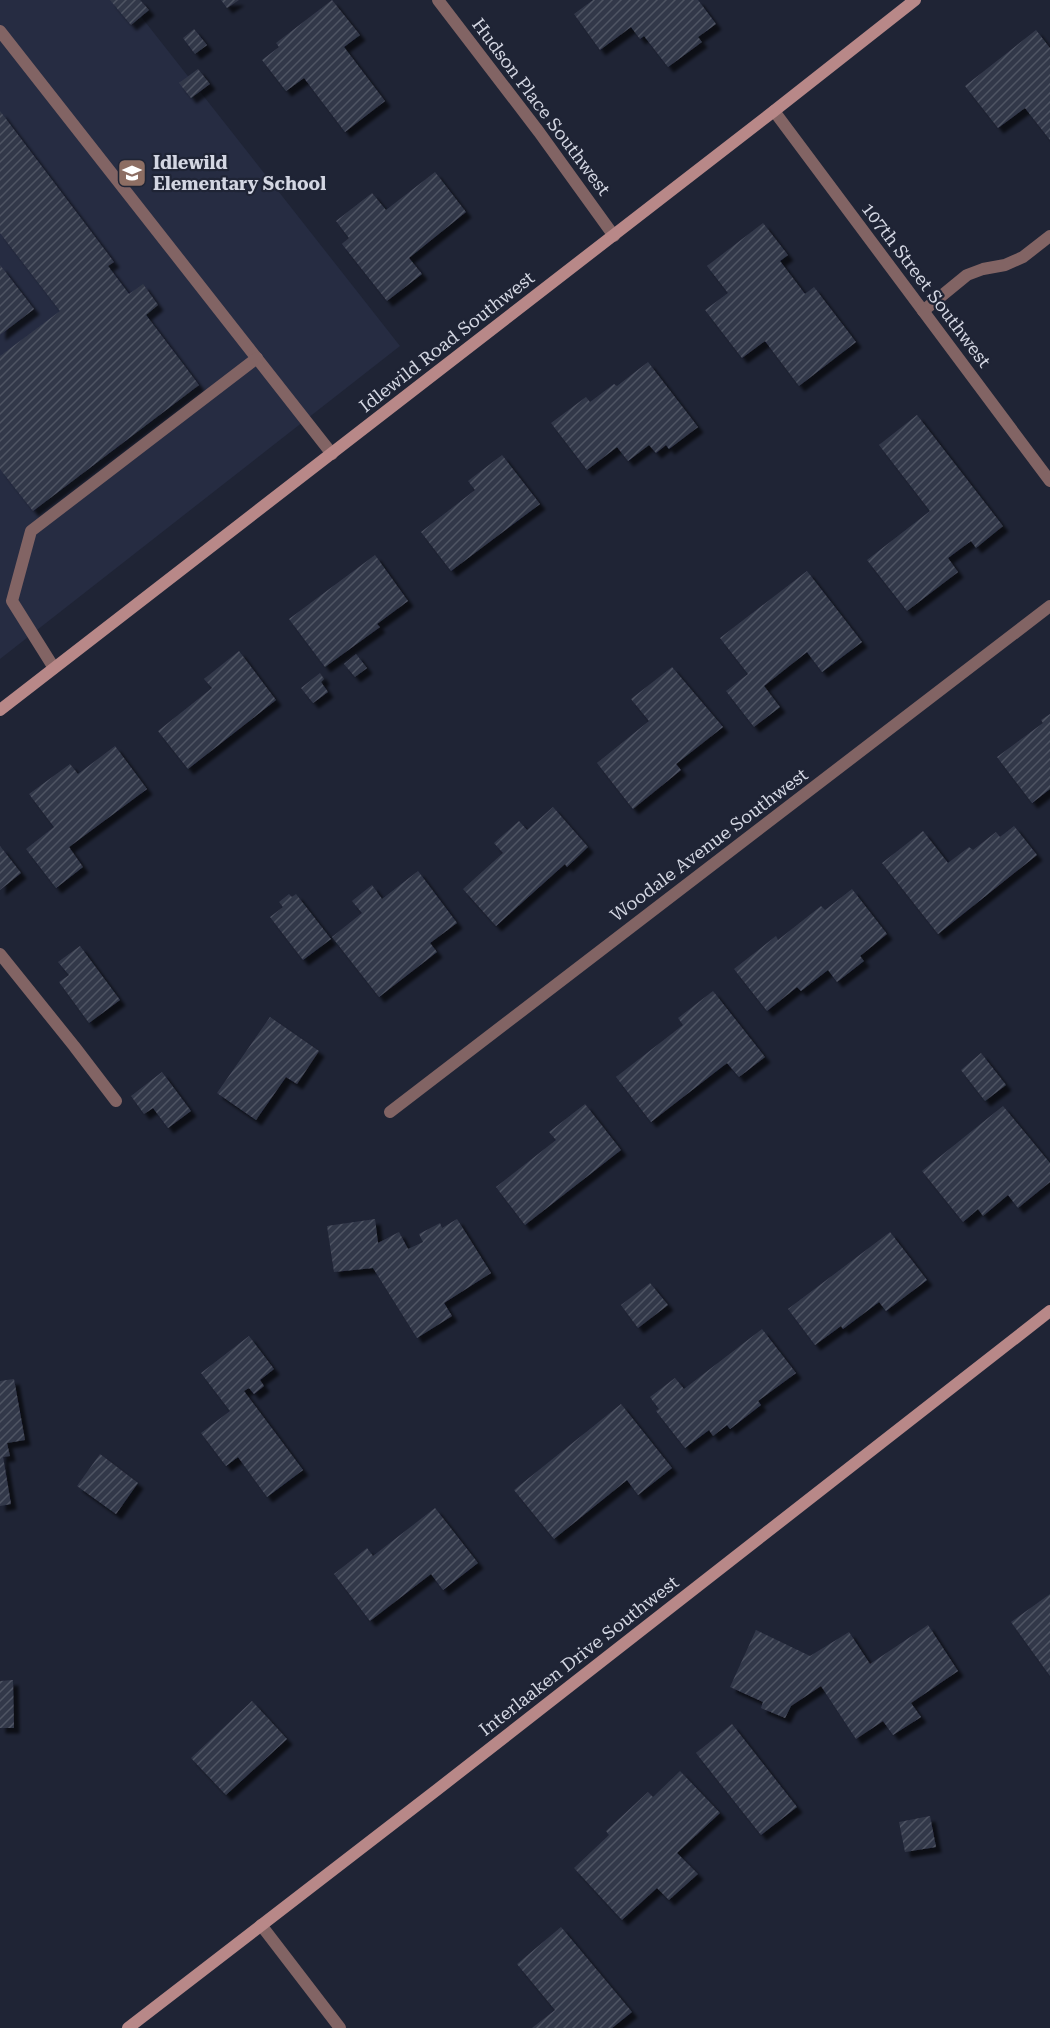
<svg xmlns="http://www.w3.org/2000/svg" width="1050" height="2028" viewBox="0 0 1050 2028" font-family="'Roboto Serif',serif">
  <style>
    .built { fill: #262c42 }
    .building { fill: url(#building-hatch); filter: url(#shadow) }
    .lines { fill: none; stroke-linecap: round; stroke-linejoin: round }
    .lane { stroke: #826464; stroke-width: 12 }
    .street { stroke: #826464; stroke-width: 12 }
    .secondary { stroke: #b88888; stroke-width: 12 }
    .labels { text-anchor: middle; stroke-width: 4.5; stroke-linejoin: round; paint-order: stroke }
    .street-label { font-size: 18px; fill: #d3d6e2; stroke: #1f2435 }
    .poi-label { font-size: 18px; font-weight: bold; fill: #d3d6e2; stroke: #1f2435; text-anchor: start }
  </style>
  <defs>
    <pattern id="building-hatch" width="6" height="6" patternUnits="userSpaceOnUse" patternTransform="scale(1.5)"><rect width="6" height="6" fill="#33384a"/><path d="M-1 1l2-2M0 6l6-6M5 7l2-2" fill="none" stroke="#505464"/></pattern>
    <filter id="shadow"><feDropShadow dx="5.5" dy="5.5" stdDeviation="1.5" flood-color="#0009"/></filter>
  </defs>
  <rect width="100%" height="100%" fill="#1f2435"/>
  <path class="built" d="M0,0h128l272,346 -400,313z"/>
  <g class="building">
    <path d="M110,0h30l9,10 -18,15z"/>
    <path d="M221,0h18l-12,8z"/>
    <path d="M332,0l28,35 -16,12 41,54 -40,31 -41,-54 -18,13 -24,-31 17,-13 -3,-4z"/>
    <path d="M593,0h105l18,24 -18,13 4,5 -34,25 -24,-31 -4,3 -9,-12 -31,23 -26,-36z"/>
    <path d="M194,29l13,16 -12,9 -12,-16z"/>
    <path d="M1036,30l14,18v92l-25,-32 -27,20 -33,-42z"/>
    <path d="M198,69l12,15 -19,14 -12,-15z"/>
    <path d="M0,111l114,151 -6,4 21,28 14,-10 15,21 -12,10 53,70 -166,126 -33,-42v-113l60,-45 -60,-78z"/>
    <path d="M435,172l31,40 -57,46 13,16 -35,27 -45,-57 7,-6 -13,-17 36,-28 14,17z"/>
    <path d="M763,223l25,32 -8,6 25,33 9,-7 42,55 -57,44 -34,-45 -23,17 -37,-48 23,-17 -21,-27z"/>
    <path d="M0,265l34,44 -34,26z"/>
    <path d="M648,362l50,65 -29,22 -3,-4 -10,8 -7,-8 -21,16 -11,-14 -30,23 -36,-47 35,-26 4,5 24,-18 3,2z"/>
    <path d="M917,415l86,111 -27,22 -5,-7 -23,17 10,14 -51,39 -40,-51 63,-49 -51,-66z"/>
    <path d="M502,455l38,49 -89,67 -30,-39 54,-42 -7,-9z"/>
    <path d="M375,555l33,46 -31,23 3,3 -55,40 -36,-48z"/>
    <path d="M807,571l55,71 -40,30 -15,-20 -43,34 16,21 -26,20 -28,-36 22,-17 -28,-36z"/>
    <path d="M239,651l37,49 -88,69 -30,-38 54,-43 -8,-9z"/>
    <path d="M356,654l11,14 -12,9 -11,-13z"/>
    <path d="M672,667l51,60 -47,37 5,6 -48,39 -36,-46 52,-42 -18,-22z"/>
    <path d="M320,673l4,6 -3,3 7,10 -15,11 -12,-15z"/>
    <path d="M1050,714v75l-18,14 -35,-46 46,-34 -2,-3z"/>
    <path d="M115,746l32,43 -78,58 14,20 -27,21 -30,-39 28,-22 -25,-33 41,-30 8,10z"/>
    <path d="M553,807l35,40 -21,20 -2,-3 -69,62 -33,-37 40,-36 -9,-10 25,-22 8,9z"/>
    <path d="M1014,826l23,29 -99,79 -56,-71 41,-32 25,32 21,-16 4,3 23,-18 4,5z"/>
    <path d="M0,846l21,27 -21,17z"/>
    <path d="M418,871l39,52 -27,20 7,9 -58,45 -47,-60 30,-24 -10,-12 20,-16 10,14z"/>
    <path d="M852,889l35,45 -27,22 4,5 -27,21 -9,-12 -27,21 -4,-4 -30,24 -33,-42 42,-33 2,4 43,-34 4,4z"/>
    <path d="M289,894l3,3 4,-3 35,45 -28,21 -33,-43 13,-10 -4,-5z"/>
    <path d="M80,946l40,54 -31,23 -30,-41 10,-7 -11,-13z"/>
    <path d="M713,991l52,66 -26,20 -12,-14 -76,59 -35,-45 67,-52 -5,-7z"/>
    <path d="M270,1017l49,34 -22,33 -11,-7 -30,43 -39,-27z"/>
    <path d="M981,1053l25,32 -21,16 -24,-31z"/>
    <path d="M162,1072l29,39 -23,17 -15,-20 -9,6 -13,-18z"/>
    <path d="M585,1104l36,46 -96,75 -29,-38 60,-47 -7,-8z"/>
    <path d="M1003,1106l47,57v19l-32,26 -10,-13 -25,21 -5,-7 -15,13 -41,-51z"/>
    <path d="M375,1219l3,24 21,-11 9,17 15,-7 -4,-8 21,-11 2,5 15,-9 34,54 -47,30 8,13 -35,22 -44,-70 -39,4 -7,-46z"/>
    <path d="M890,1232l37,48 -41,31 -7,-9 -36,27 -2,-3 -26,19 -27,-36z"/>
    <path d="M650,1283l18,22 -30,23 -17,-23z"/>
    <path d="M762,1329l34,44 -38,28 3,4 -31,24 -3,-4 -14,11 -4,-6 -24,18 -29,-37 3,-2 -9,-12 25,-19 9,11z"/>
    <path d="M249,1336l25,33 -14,11 4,6 -10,8 -5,-6 -5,3 59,79 -36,27 -29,-40 -12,9 -25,-33 29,-22 -29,-38z"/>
    <path d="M14,1379l11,61 -18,3 3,13 -7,1 8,47 -11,2v-125z"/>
    <path d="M621,1404l51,64 -34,27 -11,-15 -73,59 -40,-49z"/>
    <path d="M100,1454l38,29 -22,31 -39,-28z"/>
    <path d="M435,1508l43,55 -35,27 -12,-16 -61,47 -36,-47 33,-26 6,8z"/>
    <path d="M1050,1594v82l-39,-54z"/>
    <path d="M928,1625l30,46 -47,32 10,14 -28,18 -10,-14 -27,18 -35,-53 -30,20 -6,12 -24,-10 2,-6 -33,-15 26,-57 54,26 39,-24 21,32z"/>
    <path d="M13,1680l1,48h-14v-47z"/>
    <path d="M252,1701l35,38 -61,56 -35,-37z"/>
    <path d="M732,1724l65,83 -36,28 -65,-82z"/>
    <path d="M680,1771l40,42 -43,40 21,21 -29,26 -12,-12 -35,32 -48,-52 35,-33 -3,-4 42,-39 5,5z"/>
    <path d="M930,1816l6,31 -31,5 -6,-30z"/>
    <path d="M561,1927l71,85 -20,16h-80l23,-18 -38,-46z"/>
  </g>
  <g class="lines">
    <g class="lane">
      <path d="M0,31l332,423"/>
      <path d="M923,311l44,-36 16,-6 22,-4 18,-8 27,-21"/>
      <path d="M54,668l-42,-67 19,-70 226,-173"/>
      <path d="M0,954l74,92 42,55"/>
    </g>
    <g class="street">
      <path d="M438,0l101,132 75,104"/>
      <path d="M774,111l276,370"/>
      <path d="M390,1112l660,-506"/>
      <path d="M261,1925l79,103"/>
    </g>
    <g class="secondary">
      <path d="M0,710l774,-599 141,-111"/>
      <path d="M128,2028l310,-239 612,-478"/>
    </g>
  </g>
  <defs>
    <g id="school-square" transform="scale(1.5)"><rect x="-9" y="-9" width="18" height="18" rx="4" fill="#8d6e63" stroke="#1f2435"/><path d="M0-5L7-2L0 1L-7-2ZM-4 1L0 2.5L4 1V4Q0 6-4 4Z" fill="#fff"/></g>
  </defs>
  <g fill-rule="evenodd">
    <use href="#school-square" x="132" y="173"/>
  </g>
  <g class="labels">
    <g class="street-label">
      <text transform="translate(541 107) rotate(53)" y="6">Hudson Place Southwest</text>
      <text transform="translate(926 285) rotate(53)" y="6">107th Street Southwest</text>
      <text transform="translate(447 342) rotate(-38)" y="6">Idlewild Road Southwest</text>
      <text transform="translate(709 845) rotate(-37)" y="6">Woodale Avenue Southwest</text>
      <text transform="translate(579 1656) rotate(-38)" y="6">Interlaaken Drive Southwest</text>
    </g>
    <g class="poi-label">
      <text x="153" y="169">Idlewild<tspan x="153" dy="21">Elementary School</tspan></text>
    </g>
  </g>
</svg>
